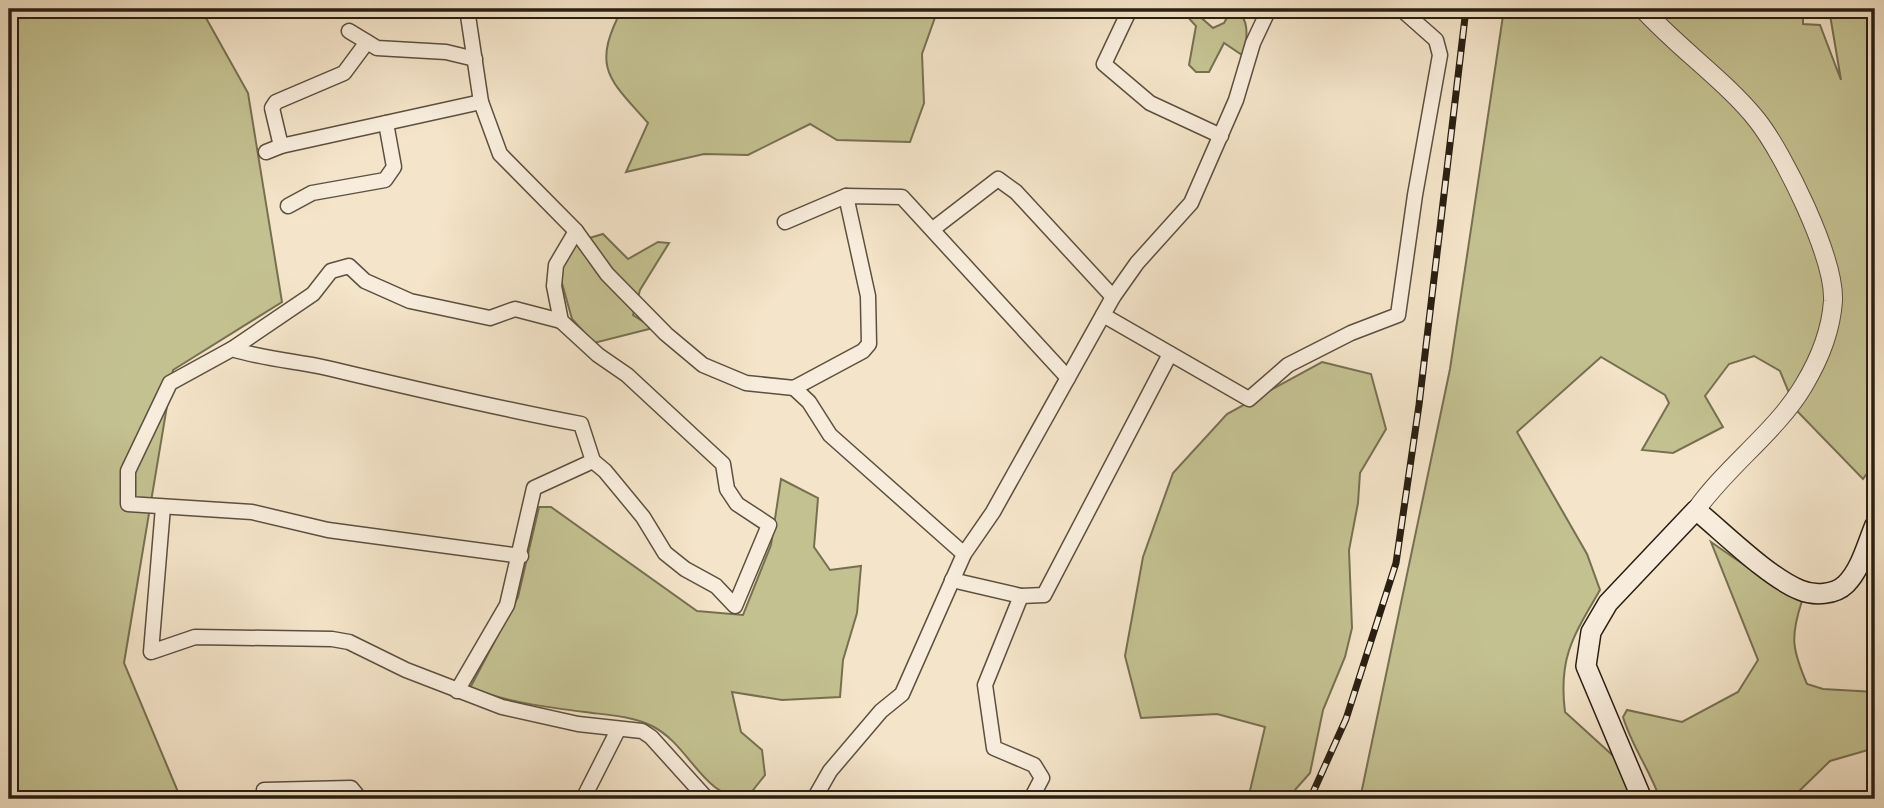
<svg xmlns="http://www.w3.org/2000/svg" width="1884" height="808" viewBox="0 0 1884 808" font-family="'IM FELL Double Pica',serif">
  <style>
    .green { fill: #c4c191; stroke: #767051; stroke-width: 2 }
    .lines { fill: none; stroke-linecap: round; stroke-linejoin: round }
    .minor-casing { stroke: #5c503f; stroke-width: 17 }
    .tertiary-casing { stroke: #5c503f; stroke-width: 20 }
    .secondary-casing { stroke: #291f11; stroke-width: 22 }
    .minor { stroke: #f8eddc; stroke-width: 14 }
    .tertiary { stroke: #f8eddc; stroke-width: 18 }
    .secondary { stroke: #f8eddc; stroke-width: 19 }
    .rail-casing { stroke: #291f11; stroke-width: 7 }
    .rail { stroke: #f8eddc; stroke-width: 4.5; stroke-dasharray: 13; stroke-linecap: butt }
  </style>
  <rect width="100%" height="100%" fill="#f4e4c9"/>
  <filter id="stains"><feTurbulence type="fractalNoise" baseFrequency=".00286" numOctaves="4"/><feColorMatrix values="0 0 0 0 .2 0 0 0 0 .09 0 0 0 0 .02 0 0 0 .5 -.17"/></filter>
  <radialGradient id="worn" r=".72"><stop offset=".6" stop-color="#630" stop-opacity="0"/><stop offset="1" stop-color="#630" stop-opacity=".3"/></radialGradient>
  <g class="green">
    <path d="M9,9h192l47,84 34,209 -109,68 -49,293 57,136h-172z"/>
    <path d="M622,9h316l-16,45 2,49 -14,39 -73,-2 -27,-16 -62,31 -44,-1 -78,18 22,-49c-39,-44 -57,-55 -26,-114z"/>
    <path d="M1161,9h36l1,6 15,13 11,-5 8,-14h5c13,13 11,30 5,46l-18,-12 -15,29h-13l-7,-7 7,-39 -11,-12 -22,-1z"/>
    <path d="M1504,9h299v15l17,1 21,55 -12,-71h46v453l-12,17 -67,-69 -16,-39 -26,-15 -25,8 -24,32 18,31 -50,26 -31,-3 27,-47 -4,-8 -64,-38 -84,75 70,122 13,36c-26,45 -42,67 -35,122l55,50 12,37h-272l90,-430z"/>
    <path d="M603,234l25,25 30,-17 11,1 -29,47 -7,25 20,13 -59,15 -22,-24 -14,-50 21,-28z"/>
    <path d="M1322,362l49,12 15,55 -26,44 -2,30 -9,47 3,78 -7,29 -22,53 -13,63 -23,26h-39l17,-72 -48,-13 -76,4 -16,-62 18,-99 30,-84 54,-59z"/>
    <path d="M781,479l37,19 -4,49 16,23 31,-4 -4,47 -14,47 -3,37 -58,3 -50,-8 9,40 21,18 3,25 -19,24c-44,-2 -56,-54 -94,-73 -20,-10 -45,-11 -67,-14 -40,-5 -78,-10 -115,-24l48,-91 21,-90h12l146,104 46,4 28,-70z"/>
    <path d="M1711,542l65,45 26,14c-12,36 -10,48 5,83l16,5 52,3v56l-45,13 -39,38h-131c-10,-29 -28,-52 -37,-82l4,-7 55,12 56,-30 20,-32z"/>
  </g>
  <g class="lines">
    <g class="minor-casing">
      <g id="minor">
        <path d="M467,9l14,93 19,52 76,77 31,43 59,60 37,31 43,18 48,5 69,-37 6,-7 -1,-48 -22,-100"/>
        <path d="M1130,9l-26,55 46,39 71,33"/>
        <path d="M349,31l28,17 69,4 29,7"/>
        <path d="M281,146l-9,-38 4,-6 68,-29 23,-31"/>
        <path d="M266,152l15,-6 200,-44"/>
        <path d="M288,206l24,-13 73,-13 9,-13 -8,-44"/>
        <path d="M785,222l61,-26 56,1 166,181"/>
        <path d="M933,229l65,-50 18,13 97,105"/>
        <path d="M1103,315l146,84 39,-34 63,-32 47,-18 17,-120 25,-140 -4,-15 -35,-31"/>
        <path d="M232,349l81,-55 18,-23 18,-5 16,15 45,20 80,17 25,-9 46,12"/>
        <path d="M794,388l15,14 21,33 134,119"/>
        <path d="M163,507l-12,145 44,-15 137,2 17,3 57,28 96,37 76,17 64,7 9,6 56,62"/>
        <path d="M521,556l-193,-26 -76,-18 -124,-8v-33l42,-88 62,-34c32,10 63,12 95,19 85,20 168,40 254,56l12,37"/>
        <path d="M952,580l69,16 23,-1 126,-241"/>
        <path d="M1021,596l-36,89 9,63 40,17 8,13 -11,21"/>
        <path d="M457,691l50,-86 27,-117 59,-27 12,10 38,46 22,36 20,16 31,17 19,20 34,-81 -32,-21 -10,-15 -4,-25 -96,-89 -29,-20 -37,-34 -7,-35 2,-21 20,-34"/>
        <path d="M271,799l-7,-9 87,-2 9,11"/>
        <path d="M583,799l35,-69"/>
        <path d="M814,799l16,-28 51,-60 21,-17 62,-140 29,-42 120,-215 24,-34 54,-60 45,-103 17,-57 16,-34"/>
      </g>
    </g>
    <g class="tertiary-casing">
      <path id="tertiary" d="M1643,9c34,38 84,73 114,111 27,34 78,138 76,181 -2,29 -14,59 -29,84 -27,46 -77,81 -108,125"/>
    </g>
    <g class="secondary-casing">
      <path id="secondary" d="M1642,799l-56,-133 5,-34 17,-29 88,-93c28,23 72,67 104,80 14,6 35,5 46,-6 15,-15 21,-40 29,-59"/>
    </g>
    <use href="#minor" class="minor"/>
    <use href="#tertiary" class="tertiary"/>
    <use href="#secondary" class="secondary"/>
    <g class="rail-casing">
      <path id="rail" d="M1310,799l36,-80 50,-156 23,-158 47,-396"/>
    </g>
    <use href="#rail" class="rail"/>
  </g>
  <rect width="1884" height="808" fill="none" stroke="#f4e4c9" stroke-width="35"/>
  <rect x="10" y="10" width="1863" height="787" fill="none" stroke="#291f11" stroke-width="3.5"/>
  <rect x="18" y="18" width="1849" height="773" fill="none" stroke="#291f11" stroke-width="2"/>
  <rect width="100%" height="100%" filter="url(#stains)"/>
  <rect width="100%" height="100%" fill="url(#worn)"/>
</svg>
